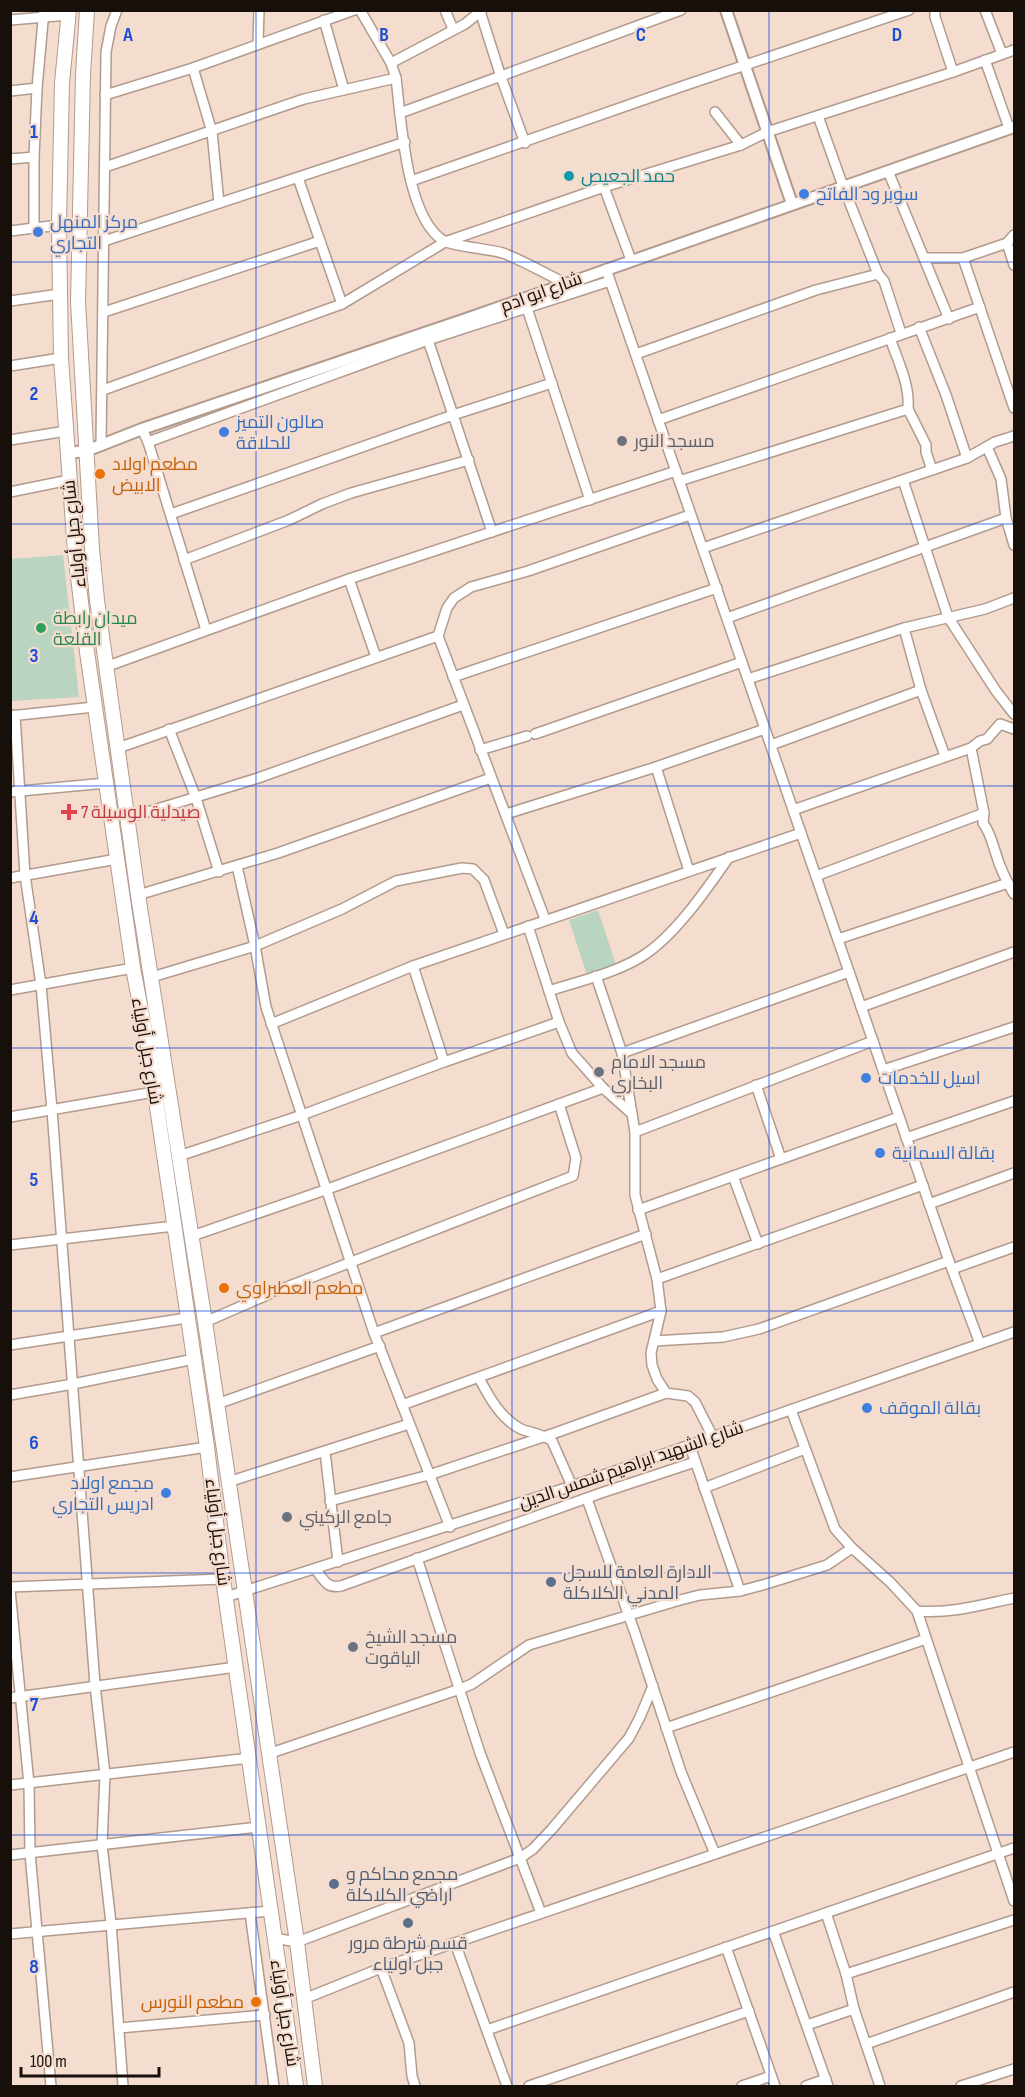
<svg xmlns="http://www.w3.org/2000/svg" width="1025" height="2097" viewBox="0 0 1025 2097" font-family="'Sofia Sans Condensed',Cairo,sans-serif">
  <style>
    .green { fill: #b9d4c0 }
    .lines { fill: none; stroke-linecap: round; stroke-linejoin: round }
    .minor-casing { stroke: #b19b8e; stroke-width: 12 }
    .tertiary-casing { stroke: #b19b8e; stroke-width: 14 }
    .primary-casing { stroke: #b19b8e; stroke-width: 16 }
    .minor { stroke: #fff; stroke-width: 9 }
    .tertiary { stroke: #fff; stroke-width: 10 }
    .primary { stroke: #fff; stroke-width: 14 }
    .grid { fill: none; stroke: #1d4ed8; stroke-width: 1.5; stroke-opacity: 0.55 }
    .culture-dot { fill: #0f9aa8; stroke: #f4ddce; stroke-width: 2 }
    .shop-dot { fill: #3f7fe0; stroke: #f4ddce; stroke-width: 2 }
    .worship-dot { fill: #6b7280; stroke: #f4ddce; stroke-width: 2 }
    .food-dot { fill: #e8710a; stroke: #f4ddce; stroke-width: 2 }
    .leisure-dot { fill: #2e9e5b; stroke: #f4ddce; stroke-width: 2 }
    .health-dot { fill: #e0444e; stroke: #f4ddce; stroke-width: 2 }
    .service-dot { fill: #5c6f8a; stroke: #f4ddce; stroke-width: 2 }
    .labels { text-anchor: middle; stroke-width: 4.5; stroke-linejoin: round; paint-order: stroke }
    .culture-label { font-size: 18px; fill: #0d838f; stroke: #f4ddce; text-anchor: start }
    .shop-label { font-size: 18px; fill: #366cbe; stroke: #f4ddce; text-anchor: start }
    .street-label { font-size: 18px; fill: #170f0a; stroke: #f4ddce }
    .worship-label { font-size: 18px; fill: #5b616d; stroke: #f4ddce; text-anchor: start }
    .food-label { font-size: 18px; fill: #c56008; stroke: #f4ddce; text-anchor: start }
    .leisure-label { font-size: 18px; fill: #27864d; stroke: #f4ddce; text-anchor: start }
    .health-label { font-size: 18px; fill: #be3a42; stroke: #f4ddce; text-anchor: start }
    .service-label { font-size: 18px; fill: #4e5e75; stroke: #f4ddce; text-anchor: start }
    .grid-label { font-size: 20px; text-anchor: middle; font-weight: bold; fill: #1d4ed8; stroke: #f4ddce; stroke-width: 4.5; stroke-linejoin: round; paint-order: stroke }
  </style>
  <rect width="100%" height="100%" fill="#f4ddce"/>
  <g class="green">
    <path d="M63,555l16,142 -68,4v-142z"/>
    <path d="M598,910l18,55 -29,10 -18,-55z"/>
  </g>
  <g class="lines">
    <g class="minor-casing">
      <g id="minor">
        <path d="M360,10l31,53 5,15c5,41 10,141 48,163 9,5 45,8 59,12 21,8 41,20 62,30"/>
        <path d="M445,10l8,19"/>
        <path d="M935,10v7l18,55"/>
        <path d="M985,10l17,44"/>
        <path d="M480,11l21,66 24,66"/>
        <path d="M10,20l59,-5"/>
        <path d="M324,20l20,70"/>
        <path d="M258,44l1,-34"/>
        <path d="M985,60l24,68"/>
        <path d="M391,63l74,-39 17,-14"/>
        <path d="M193,68l19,64 7,71"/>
        <path d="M10,91l27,-3 7,-78"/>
        <path d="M105,95l88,-27 161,-58"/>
        <path d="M715,112l26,33"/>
        <path d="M400,113l281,-103"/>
        <path d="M818,116l25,70 35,88"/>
        <path d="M10,159l24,-2"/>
        <path d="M105,167l199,-68 92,-21"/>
        <path d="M888,171l61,148"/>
        <path d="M298,178l44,126"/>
        <path d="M411,181l272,-95 226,-76"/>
        <path d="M604,187l27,73"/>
        <path d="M34,228v-71l3,-69"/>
        <path d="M10,231l49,-6"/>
        <path d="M78,243l26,-2 301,-99"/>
        <path d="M1007,243l7,22"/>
        <path d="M925,258h38l44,-15 7,-8"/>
        <path d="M963,258l51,150"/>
        <path d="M606,269l343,992 31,83"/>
        <path d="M10,301l50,-7"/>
        <path d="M527,308l63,192"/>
        <path d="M104,312l216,-71"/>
        <path d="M919,327l27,68 21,63"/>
        <path d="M890,338c8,24 20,46 18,71"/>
        <path d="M428,340l64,192"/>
        <path d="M636,354l180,-64 62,-16 6,7 17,52"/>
        <path d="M10,366l51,-8"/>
        <path d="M103,390l239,-86 103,-62 159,-55 137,-42 26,-13 186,-60 61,-22"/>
        <path d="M658,420l322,-113"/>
        <path d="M142,429l6,13 58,188"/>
        <path d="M10,440l56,-9"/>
        <path d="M148,442l280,-102 182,-59"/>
        <path d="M101,444l5,-392 5,-26 6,-16"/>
        <path d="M987,447l14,32 5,39 8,27"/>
        <path d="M903,480l45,137 48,74 18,23"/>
        <path d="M679,481l229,-72 18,36v7l6,18"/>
        <path d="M10,492l59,-12"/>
        <path d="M171,514l282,-99 99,-32"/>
        <path d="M703,548l264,-90 28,-16 19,-6"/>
        <path d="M184,560l105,-40 33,-16 29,-11 118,-33"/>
        <path d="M349,579l27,78"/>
        <path d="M727,618l279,-100"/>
        <path d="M904,628l17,62 24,66"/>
        <path d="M108,666l241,-87 327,-108"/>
        <path d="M453,677l264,-89"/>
        <path d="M748,679l156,-51 81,-19 29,-11"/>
        <path d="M15,715l10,160 16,110 11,125 43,575 10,89 -3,71 9,78 12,163"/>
        <path d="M10,716l84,-9"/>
        <path d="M169,729l27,69 23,74"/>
        <path d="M535,734l207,-72"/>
        <path d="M771,745l150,-55"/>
        <path d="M118,748l320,-112"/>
        <path d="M971,748l13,65 -1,10c7,9 9,19 13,31 4,14 11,28 18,40"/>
        <path d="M480,750l47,-14"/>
        <path d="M656,767l33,104"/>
        <path d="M10,792l96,-9"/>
        <path d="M793,810l178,-62 9,-7 7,-2 13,-15 14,5"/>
        <path d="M506,814l150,-47 109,-38"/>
        <path d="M128,818l130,-40 205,-73"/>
        <path d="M237,866l18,80 11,61 108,326 76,194"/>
        <path d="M816,876l168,-63"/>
        <path d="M10,878l107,-19"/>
        <path d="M138,895l140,-42 213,-75"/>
        <path d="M545,919l-107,-283 9,-28 7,-10 17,-11 57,-16 162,-56"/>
        <path d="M528,926l31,96 13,31 31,35 29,26"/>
        <path d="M838,939l170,-56"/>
        <path d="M413,966l31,96"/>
        <path d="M596,976l26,77 13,79"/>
        <path d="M152,977l103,-31 87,-37 54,-28 66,-13 11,1 11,11 20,54"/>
        <path d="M10,990l123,-22"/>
        <path d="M549,991c30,-10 64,-17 92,-34 33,-20 66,-68 88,-100"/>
        <path d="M861,1007l153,-55"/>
        <path d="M271,1024l142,-58 388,-133"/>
        <path d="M622,1053l227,-81"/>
        <path d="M883,1070l131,-43"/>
        <path d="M756,1085l25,74"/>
        <path d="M10,1117l144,-25"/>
        <path d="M906,1138l108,-37"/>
        <path d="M179,1156l123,-41 142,-53 115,-40"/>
        <path d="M733,1176l25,68"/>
        <path d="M929,1204l85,-31"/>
        <path d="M638,1210l261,-93"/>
        <path d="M192,1236l133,-46 278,-102"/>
        <path d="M10,1245l164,-19"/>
        <path d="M952,1269l62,-22"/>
        <path d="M657,1279l266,-94"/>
        <path d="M205,1322l69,-30 299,-116 3,-18 -17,-54"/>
        <path d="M374,1333l272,-99"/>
        <path d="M654,1341l69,-4 36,-8 190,-68"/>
        <path d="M10,1345l177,-27"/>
        <path d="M479,1378c10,19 22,41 42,51 10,4 22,5 31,12l20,45"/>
        <path d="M10,1395l63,-11 121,-25"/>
        <path d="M217,1404l163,-58"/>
        <path d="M402,1405l259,-94"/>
        <path d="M791,1410l44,119 17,19 38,34 27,29 97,290"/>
        <path d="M713,1437l-18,-35 -7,-6 -22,-3 -9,-14 -5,-14 -1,-12 10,-42 -4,-32 -22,-84v-63l238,-91"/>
        <path d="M690,1446l50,145"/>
        <path d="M325,1452l13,110"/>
        <path d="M10,1477l197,-30"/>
        <path d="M228,1482l181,-58"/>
        <path d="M704,1488l101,-39"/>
        <path d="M587,1499l48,134 46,139 34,82"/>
        <path d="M330,1501l99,-26 126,-42 111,-40"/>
        <path d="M417,1558l63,195 61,160"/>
        <path d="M316,1570c8,10 11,19 25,16l260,-93 94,-31"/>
        <path d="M10,1587l213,-8"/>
        <path d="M10,1590l19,194 1,69 21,233"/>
        <path d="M226,1597l346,-111 442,-154"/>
        <path d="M917,1611c34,3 64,-6 97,-13"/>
        <path d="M10,1698l226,-31"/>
        <path d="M666,1728l260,-89"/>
        <path d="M268,1754l192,-65 12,-5 57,-39 151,-45 20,-5 40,-4 26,-7 61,-19 25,-17"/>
        <path d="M10,1785l240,-27"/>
        <path d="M10,1855l249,-28"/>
        <path d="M250,1913l24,173"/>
        <path d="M826,1913l20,61 8,35 26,77"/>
        <path d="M773,1931l55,155"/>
        <path d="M10,1934l260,-23"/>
        <path d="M274,1938l23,4 223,-84 13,-9 19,-20 77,-91 11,-21 13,-31"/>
        <path d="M455,1943l52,143"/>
        <path d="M726,1947l49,139"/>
        <path d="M381,1968l28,75 3,33 3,10"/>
        <path d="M846,1974l168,-54"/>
        <path d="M304,1999l77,-31 633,-216"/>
        <path d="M807,2025l47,-16"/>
        <path d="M119,2028l146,-13"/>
        <path d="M487,2030l527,-182"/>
        <path d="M866,2044l148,-52"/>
        <path d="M529,2086l220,-75"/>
        <path d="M742,2086l29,-10"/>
        <path d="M806,2086l20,-7"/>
        <path d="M961,2086l53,-17"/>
      </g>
    </g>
    <g class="tertiary-casing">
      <g id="tertiary">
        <path d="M726,10l66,194"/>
        <path d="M67,453l19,-2 56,-22 327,-111 545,-191"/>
      </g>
    </g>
    <g class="primary-casing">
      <g id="primary">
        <path d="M69,10l-7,73 -3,142 2,133 14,194 12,100 46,316 15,78 59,401 16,132 73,507"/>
        <path d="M87,10l-4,64 -5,228 14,247 5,51 41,295 67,427 92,620 18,144"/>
      </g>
    </g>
    <use href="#minor" class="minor"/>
    <use href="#tertiary" class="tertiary"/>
    <use href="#primary" class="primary"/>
  </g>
  <path class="grid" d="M256,10v2076M512,10v2076M769,10v2076M10,262h1004M10,524h1004M10,786h1004M10,1048h1004M10,1311h1004M10,1573h1004M10,1835h1004"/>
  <circle class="culture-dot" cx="569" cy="176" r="6"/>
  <g class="shop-dot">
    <circle cx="804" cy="194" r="6"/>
    <circle cx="38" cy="232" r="6"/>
    <circle cx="224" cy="432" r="6"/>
    <circle cx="866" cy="1078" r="6"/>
    <circle cx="880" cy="1153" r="6"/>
    <circle cx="867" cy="1408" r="6"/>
    <circle cx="166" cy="1493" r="6"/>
  </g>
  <g class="worship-dot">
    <circle cx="622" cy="441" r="6"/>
    <circle cx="599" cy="1072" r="6"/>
    <circle cx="287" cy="1517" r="6"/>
    <circle cx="353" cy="1647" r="6"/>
  </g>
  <g class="food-dot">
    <circle cx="100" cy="474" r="6"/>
    <circle cx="224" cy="1288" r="6"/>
    <circle cx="256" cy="2002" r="6"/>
  </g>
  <circle class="leisure-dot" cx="41" cy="628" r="6"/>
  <path class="health-dot" d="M66 803h6v6h6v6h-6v6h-6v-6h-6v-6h6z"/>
  <g class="service-dot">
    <circle cx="551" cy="1582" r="6"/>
    <circle cx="334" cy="1884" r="6"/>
    <circle cx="408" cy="1923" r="6"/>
  </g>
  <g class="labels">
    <g class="culture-label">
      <text x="581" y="182">حمد الجعيص</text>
    </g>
    <g class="shop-label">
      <text x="816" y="200">سوبر ود الفاتح</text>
      <text x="50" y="228">مركز المنهل<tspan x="50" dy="21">التجاري</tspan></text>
      <text x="236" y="428">صالون التميز<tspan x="236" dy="21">للحلاقة</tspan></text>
      <text x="878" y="1084">اسيل للخدمات</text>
      <text x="892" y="1159">بقالة السمانية</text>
      <text x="879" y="1414">بقالة الموقف</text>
      <text x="154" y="1489" text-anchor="end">مجمع اولاد<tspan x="154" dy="21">ادريس التجاري</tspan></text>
    </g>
    <g class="street-label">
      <text transform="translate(541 292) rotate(-20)" y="6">شارع ابو ادم</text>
      <text transform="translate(74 534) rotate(-96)" y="6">شارع جبل أولياء</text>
      <text transform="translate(147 1051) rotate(80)" y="6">شارع جبل أولياء</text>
      <text transform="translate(631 1465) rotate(-19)" y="6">شارع الشهيد ابراهيم شمس الدين</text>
      <text transform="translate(218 1532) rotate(83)" y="6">شارع جبل أولياء</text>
      <text transform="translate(285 2013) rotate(81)" y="6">شارع جبل أولياء</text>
    </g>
    <g class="worship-label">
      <text x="634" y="447">مسجد النور</text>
      <text x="611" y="1068">مسجد الامام<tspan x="611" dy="21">البخاري</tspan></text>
      <text x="299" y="1523">جامع الركيني</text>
      <text x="365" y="1643">مسجد الشيخ<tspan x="365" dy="21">الياقوت</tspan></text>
    </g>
    <g class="food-label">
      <text x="112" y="470">مطعم اولاد<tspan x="112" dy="21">الابيض</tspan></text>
      <text x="236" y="1294">مطعم العطبراوي</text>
      <text x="244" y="2008" text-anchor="end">مطعم النورس</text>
    </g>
    <g class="leisure-label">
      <text x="53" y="624">ميدان رابطة<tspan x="53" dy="21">القلعة</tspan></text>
    </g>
    <g class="health-label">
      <text x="81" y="818">صيدلية الوسيلة 7</text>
    </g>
    <g class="service-label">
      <text x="563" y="1578">الادارة العامة للسجل<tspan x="563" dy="21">المدني الكلاكلة</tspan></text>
      <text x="346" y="1880">مجمع محاكم و<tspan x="346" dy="21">اراضي الكلاكلة</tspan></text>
      <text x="408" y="1949" text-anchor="middle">قسم شرطة مرور<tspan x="408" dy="21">جبل اولياء</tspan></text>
    </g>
  </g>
  <g class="grid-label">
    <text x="128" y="41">A</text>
    <text x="384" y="41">B</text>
    <text x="641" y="41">C</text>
    <text x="897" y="41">D</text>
    <text x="34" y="138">1</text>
    <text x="34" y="400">2</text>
    <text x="34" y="662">3</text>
    <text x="34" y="924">4</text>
    <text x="34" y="1186">5</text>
    <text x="34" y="1449">6</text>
    <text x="34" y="1711">7</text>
    <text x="34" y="1973">8</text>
  </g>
  <rect width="1025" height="2097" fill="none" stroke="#170f0a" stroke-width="24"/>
  <path d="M21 2067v9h138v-9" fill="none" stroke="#170f0a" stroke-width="3"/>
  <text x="30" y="2067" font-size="18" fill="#170f0a" stroke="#f4ddce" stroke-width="4.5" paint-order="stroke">100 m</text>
</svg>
